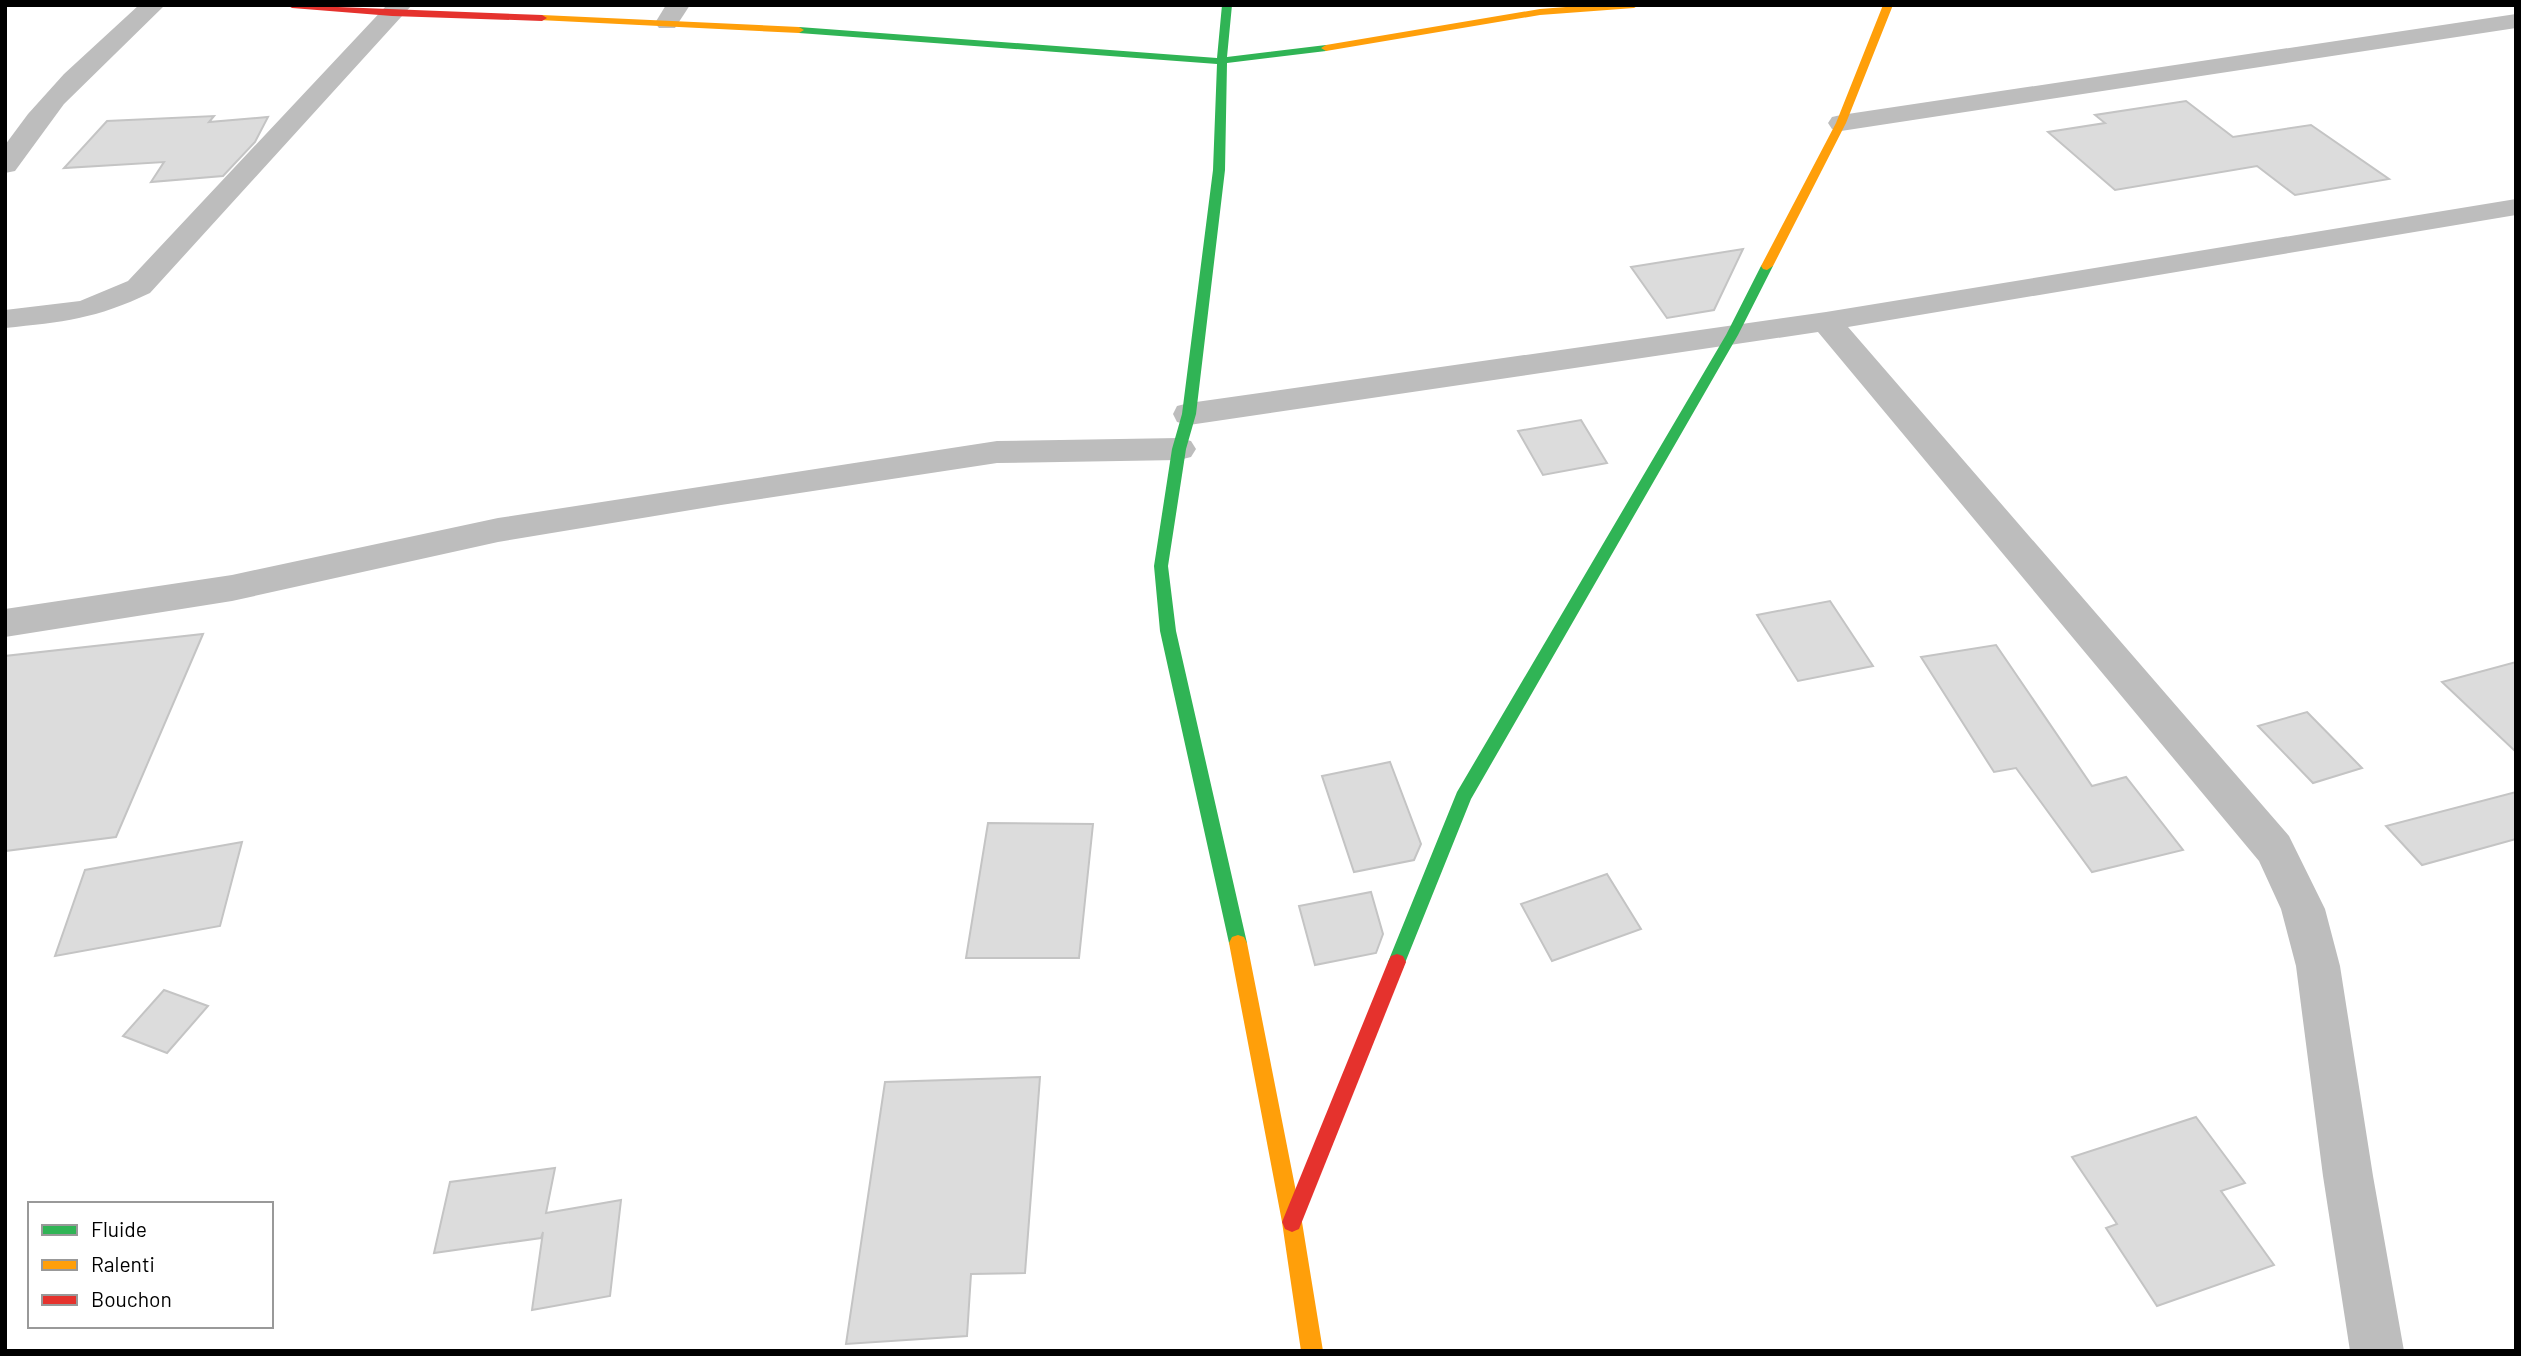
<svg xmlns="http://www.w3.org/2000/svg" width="2521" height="1356" viewBox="0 0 2521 1356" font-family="Barlow,sans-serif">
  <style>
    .building { fill: #dcdcdc; stroke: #c4c4c4; stroke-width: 2 }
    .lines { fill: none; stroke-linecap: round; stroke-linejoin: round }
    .street { fill: #bdbdbd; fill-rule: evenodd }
    .fast { fill: #30b455; fill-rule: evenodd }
    .slow { fill: #ff9f0a; fill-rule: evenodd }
    .jam { fill: #e5322d; fill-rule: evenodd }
  </style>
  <rect width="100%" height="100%" fill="#fff"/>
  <g class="building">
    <path d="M2186,101l47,36 78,-12 78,54 -94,16 -38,-29 -142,24 -67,-58 57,-9 -10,-8z"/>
    <path d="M214,116l-5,6 59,-5 -13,25 -32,34 -72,6 13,-20 -100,6 43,-47z"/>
    <path d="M1743,249l-29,61 -47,8 -36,-51z"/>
    <path d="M1581,420l26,43 -64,12 -25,-44z"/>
    <path d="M1830,601l43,65 -75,15 -41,-66z"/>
    <path d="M203,634l-87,203 -111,14v-195z"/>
    <path d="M1996,645l96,141 34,-9 57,73 -91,22 -76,-104 -22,4 -73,-115z"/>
    <path d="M2516,662v90l-74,-70z"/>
    <path d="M2307,712l55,56 -49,15 -55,-57z"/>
    <path d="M1390,762l31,82 -7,16 -60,12 -32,-96z"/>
    <path d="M2516,792v47l-94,26 -36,-39z"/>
    <path d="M988,823l105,1 -14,134h-113z"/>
    <path d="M242,842l-22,84 -165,30 30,-86z"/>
    <path d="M1607,874l34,55 -89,32 -31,-57z"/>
    <path d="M1371,892l12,42 -7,19 -61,12 -16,-59z"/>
    <path d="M164,990l44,16 -41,47 -44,-17z"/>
    <path d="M1040,1077l-15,196 -54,1 -4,62 -121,8 39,-262z"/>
    <path d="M2196,1117l49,66 -24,8 53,74 -117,41 -51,-78 11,-4 -45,-67z"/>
    <path d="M555,1168l-9,45 75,-13 -11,96 -78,14 11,-78 -2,6 -107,15 16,-71z"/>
  </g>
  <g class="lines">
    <g class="street">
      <path d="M139,5h26l-101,99 -49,67 -10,2v-28l23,-31 36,-40z"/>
      <path d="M387,5h25l-262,288c-54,26 -87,29 -145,35v-18l75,-9 48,-20z"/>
      <path d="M666,5h24l-15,23h-16l-4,-5z"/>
      <path d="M2516,14v14l-675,103 -9,-2 -4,-6 4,-6 9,-2z"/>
      <path d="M2516,199v16l-668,112 441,509 36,73 15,57 33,210 31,175h-54l-27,-175 -27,-210 -15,-57 -22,-48 -441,-529 -629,93 -12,-3 -4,-8 4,-8 12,-3 637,-91z"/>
      <path d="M1179,438l12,3 5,8 -5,8 -12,3 -182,3 -276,42 -223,37 -266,59 -227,36v-28l227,-34 266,-57 499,-77z"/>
    </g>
    <g class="fast">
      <path d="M1222,5h10l-5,52 99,-12 5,3 -5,3 -99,12 -2,107 -29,244 -10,35 -18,117 8,65 71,312 -3,6 -6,2 -6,-2 -3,-6 -69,-312 -6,-65 18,-117 10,-35 31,-244 4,-106 -418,-31 -5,-3 5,-3 418,31z"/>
      <path d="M1767,262l6,4 -35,69 -267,464 -68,169 -6,2 -6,-2 -3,-6 69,-170 269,-457 35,-69z"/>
    </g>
    <g class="slow">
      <path d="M1592,5h47l-5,3 -94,7 -214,36 -5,-3 5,-3 214,-36z"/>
      <path d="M1883,5h10l-47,118 -73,143 -6,4 -4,-1 -2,-3 75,-143z"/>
      <path d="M542,15l257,12 5,3 -5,3 -260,-13v-4z"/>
      <path d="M1238,935l6,2 3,6 55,279 21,129h-22l-19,-129 -53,-279 3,-6z"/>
    </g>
    <g class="jam">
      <path d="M287,5l255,10 5,3 -5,3 -150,-5 -100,-8z"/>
      <path d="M1397,954l6,2 3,6 -107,267 -7,3 -7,-3 -3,-7 106,-260 3,-6z"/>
    </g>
  </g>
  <rect width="2521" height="1356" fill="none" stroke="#000000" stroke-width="14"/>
  <rect x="28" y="1202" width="245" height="126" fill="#ffffff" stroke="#999999" stroke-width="2"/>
  <rect x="42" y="1225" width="35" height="10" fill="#30b455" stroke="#999999" stroke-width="2"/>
  <text x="91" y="1237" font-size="21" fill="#000000">Fluide</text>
  <rect x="42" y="1260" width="35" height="10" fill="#ff9f0a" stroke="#999999" stroke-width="2"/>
  <text x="91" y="1272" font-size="21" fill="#000000">Ralenti</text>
  <rect x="42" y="1295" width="35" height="10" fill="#e5322d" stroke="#999999" stroke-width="2"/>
  <text x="91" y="1307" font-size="21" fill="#000000">Bouchon</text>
</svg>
